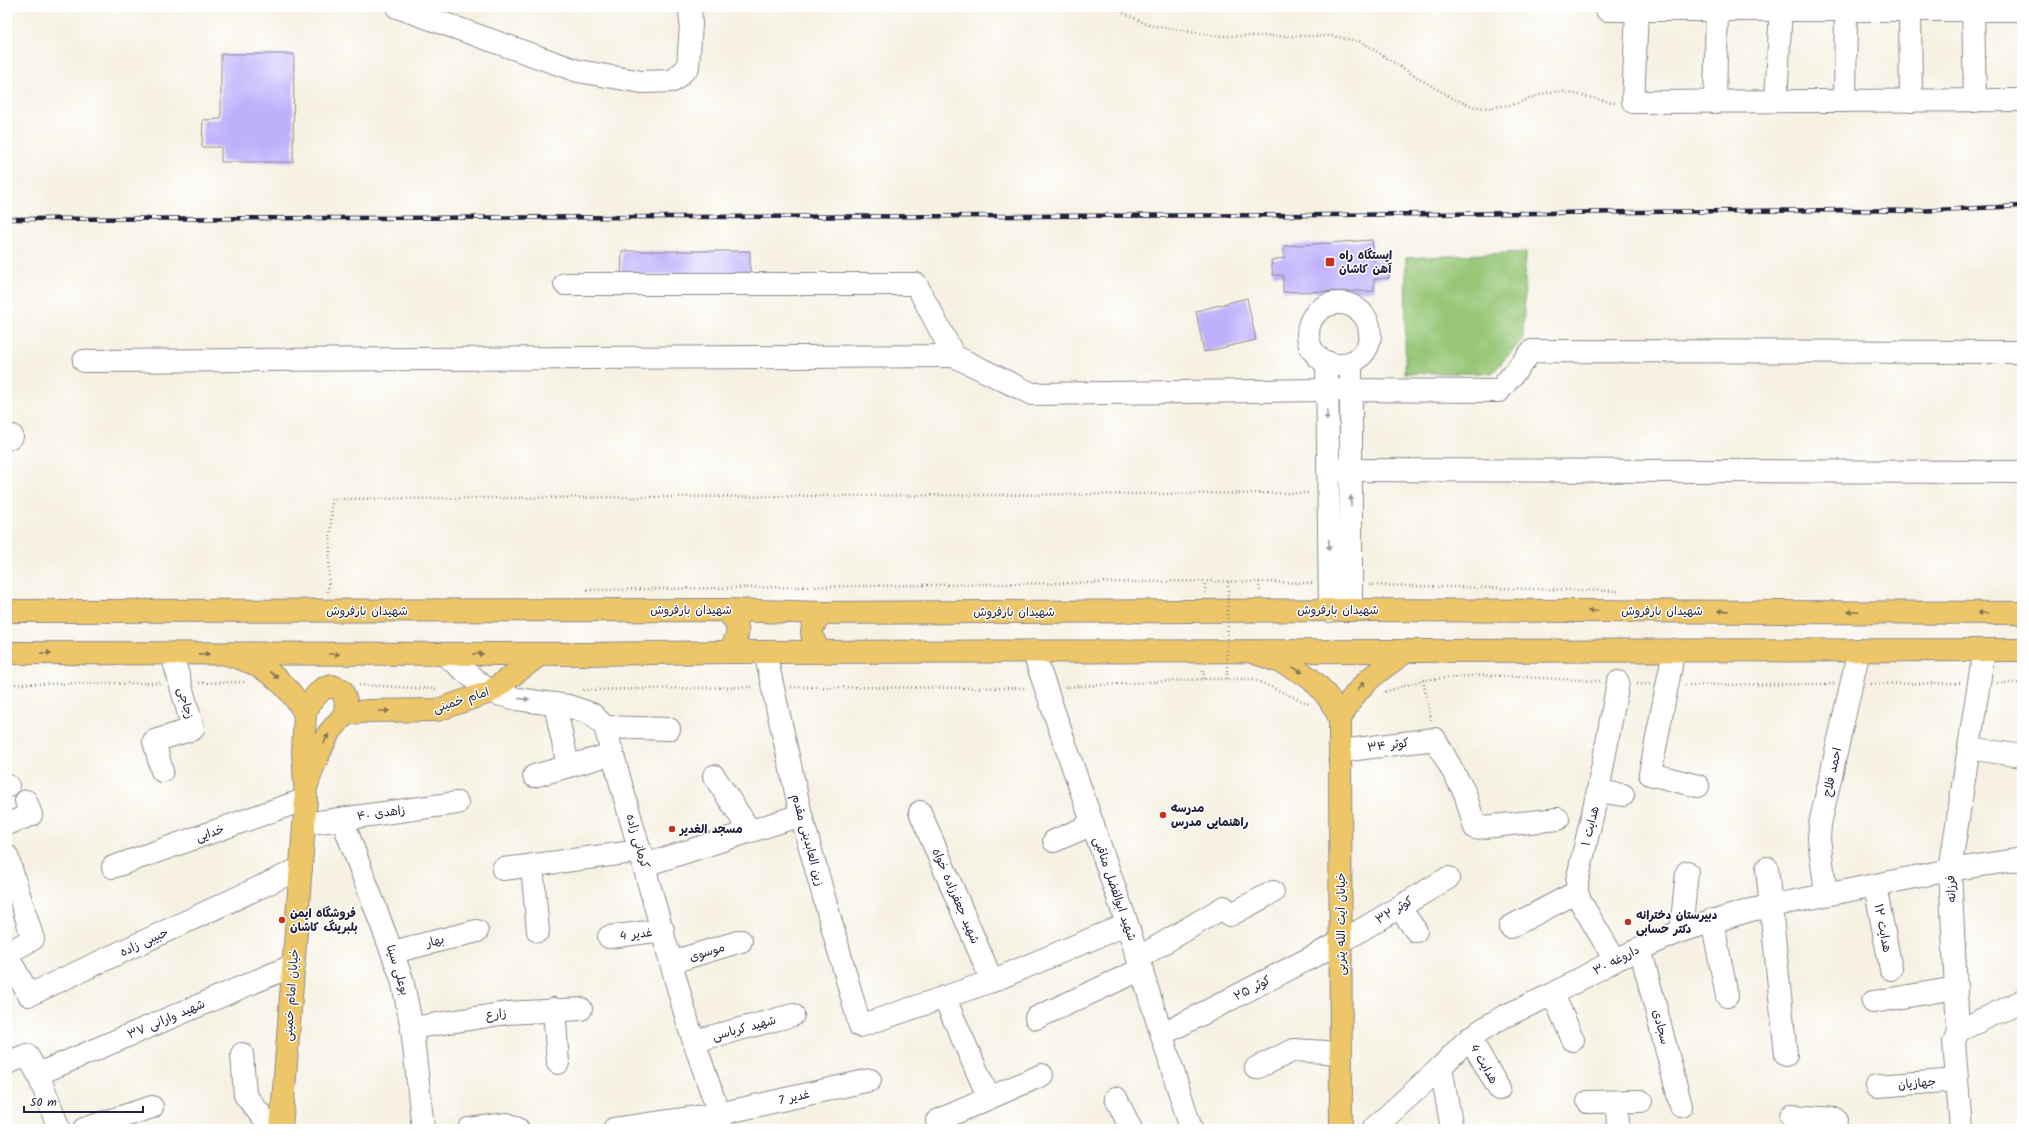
<svg xmlns="http://www.w3.org/2000/svg" width="2029" height="1136" viewBox="0 0 2029 1136" font-family="Kalam,'Playpen Sans Arabic',sans-serif">
  <style>
    .green { fill: #96c676; stroke: #5c7458 }
    .building { fill: #bfb0fb }
    .lines { fill: none; stroke-linecap: round; stroke-linejoin: round }
    .minor-casing { stroke: #8c8a8e; stroke-width: 24 }
    .major-casing { stroke: #8c8a8e; stroke-width: 24 }
    .highway-casing { stroke: #8c8a8e; stroke-width: 24 }
    .path { stroke: #8c8a8e; stroke-width: 2.5; stroke-dasharray: 1 3; stroke-linecap: butt }
    .minor { stroke: #fff; stroke-width: 22 }
    .major { stroke: #ecc669; stroke-width: 22 }
    .highway { stroke: #ecc669; stroke-width: 22 }
    .rail-casing { stroke: #22223b; stroke-width: 4.5 }
    .rail { stroke: #fff; stroke-width: 3; stroke-dasharray: 9; stroke-linecap: butt }
    .path-bridge { stroke: #8c8a8e; stroke-width: 2.5; stroke-dasharray: 1 3; stroke-linecap: butt }
    .oneway { fill: #9c9ca7 }
    .oneway2 { fill: #877452 }
    .poi-dot { fill: #c8321e; stroke: #fff; stroke-width: 1.5 }
    .labels { text-anchor: middle; stroke-width: 3; stroke-linejoin: round; paint-order: stroke }
    .poi-label { font-size: 12px; font-weight: bold; fill: #22223b; stroke: #fff; text-anchor: start }
    .street-label { font-size: 12px; fill: #22223b; stroke: #fff }
  </style>
  <rect width="100%" height="100%" fill="#fff"/>
  <filter id="ink" filterUnits="userSpaceOnUse"><feTurbulence type="fractalNoise" baseFrequency=".025" numOctaves="2"/><feDisplacementMap in="SourceGraphic" scale="8" xChannelSelector="R" yChannelSelector="G"/><feConvolveMatrix kernelMatrix="1 2 1 2 8 2 1 2 1" color-interpolation-filters="sRGB"/></filter>
  <filter id="wash" filterUnits="userSpaceOnUse"><feTurbulence type="fractalNoise" baseFrequency=".012" numOctaves="4" result="noise"/><feDisplacementMap in="SourceGraphic" scale="16" xChannelSelector="R" yChannelSelector="G"/><feGaussianBlur stdDeviation="0.9" result="paint"/><feColorMatrix in="noise" values="0 0 0 0 0 0 0 0 0 0 0 0 0 0 0 0 0 1.4 0 .05"/><feComposite in="paint" operator="in"/></filter>
  <g filter="url(#wash)">
    <rect width="100%" height="100%" fill="#f6f1e2"/>
    <path class="green" d="M1526,252l-3,87 -31,34h-87l1,-115z"/>
    <g id="blocks">
      <g class="building">
        <path d="M221,54h73l-1,108h-72v-15h-19l1,-27 18,-1z"/>
        <path d="M1372,240l2,21 14,-2 1,19 -15,1v12l-91,1v-17h-10l-2,-15 13,-2v-12z"/>
        <path d="M622,251h128v24l-129,-1z"/>
        <path d="M1247,298l9,42 -52,12 -8,-41z"/>
      </g>
    </g>
  </g>
  <g filter="url(#ink)">
    <use href="#blocks" fill-opacity="0" stroke="#8c8a8e" stroke-width="1"/>
    <g class="lines">
      <g class="minor-casing">
        <g id="minor">
          <path d="M397,7l181,64 64,11 31,-1 15,-14 3,-43 -1,-17"/>
          <path d="M1910,7l1,94"/>
          <path d="M1973,7l2,94"/>
          <path d="M1607,10h415"/>
          <path d="M1637,10l-4,92 389,-2"/>
          <path d="M1776,101l5,-94"/>
          <path d="M1845,101l1,-94"/>
          <path d="M1715,102l2,-95"/>
          <path d="M565,284h351l38,72 78,38 295,-4 172,1 33,-40 490,1"/>
          <circle cx="1339" cy="334" r="31"/>
          <path d="M84,361l870,-5"/>
          <path d="M1327,362l3,249"/>
          <path d="M7,439l5,-3"/>
          <path d="M1328,470l694,2"/>
          <path d="M1351,610v-248"/>
          <path d="M1674,650l-24,124 48,12"/>
          <path d="M1033,651l94,273 64,205"/>
          <path d="M765,652l36,163 59,211 132,-45 135,-57"/>
          <path d="M444,654l46,38 27,7 51,7 24,8 13,13 84,300 30,87 3,15"/>
          <path d="M555,704l13,62"/>
          <path d="M605,727l64,2"/>
          <path d="M1969,748l53,8"/>
          <path d="M1341,751l94,-12 30,54 10,35 83,-9"/>
          <path d="M162,771l-8,-30 39,-12 -21,-75"/>
          <path d="M534,776l78,-22"/>
          <path d="M714,776l36,55"/>
          <path d="M7,786h1"/>
          <path d="M1598,791l25,4"/>
          <path d="M920,812l72,169"/>
          <path d="M342,819l60,160 10,49 11,101"/>
          <path d="M7,824l24,-9 -5,-14"/>
          <path d="M304,824l153,-21"/>
          <path d="M1054,841l39,-17"/>
          <path d="M7,856l26,83 -26,14"/>
          <path d="M645,865l156,-50"/>
          <path d="M532,866l6,65"/>
          <path d="M113,867l193,-68"/>
          <path d="M1767,868l19,187"/>
          <path d="M503,869l138,-18"/>
          <path d="M1875,886l16,83"/>
          <path d="M1826,894l-7,-55 1,-15 39,-174"/>
          <path d="M1399,907l17,24"/>
          <path d="M1712,920l15,76"/>
          <path d="M1510,927l67,-35"/>
          <path d="M1681,931l6,-59"/>
          <path d="M609,937l54,-7"/>
          <path d="M1640,948l41,158"/>
          <path d="M393,952l84,-21"/>
          <path d="M7,955l22,40 272,-127"/>
          <path d="M1138,958l86,-51 6,8 43,-23"/>
          <path d="M1615,960l-35,-59 -3,-9v-11l21,-90 20,-109"/>
          <path d="M672,962l69,-21"/>
          <path d="M1553,994l20,46"/>
          <path d="M944,997l45,101"/>
          <path d="M1873,1002l83,-14"/>
          <path d="M554,1009l4,54"/>
          <path d="M1036,1018l106,-49"/>
          <path d="M412,1028l95,-15 74,-4"/>
          <path d="M1958,1031l64,-30"/>
          <path d="M1163,1034l178,-92 107,-64"/>
          <path d="M1470,1038l29,51"/>
          <path d="M695,1041l98,-26"/>
          <path d="M242,1054l3,41 27,34"/>
          <path d="M7,1063l20,-8 11,19 21,55"/>
          <path d="M1441,1067l11,62"/>
          <path d="M1256,1068l38,-18 47,3"/>
          <path d="M38,1074l256,-109"/>
          <path d="M1877,1086l80,-6"/>
          <path d="M1116,1098l15,31"/>
          <path d="M1588,1102l53,-1"/>
          <path d="M1617,1102l1,27"/>
          <path d="M1791,1116l45,3 -2,10"/>
          <path d="M84,1129l68,-22"/>
          <path d="M469,1129l38,-5 11,5"/>
          <path d="M614,1129l105,-15 151,-34"/>
          <path d="M940,1129l-3,-8 105,-46"/>
          <path d="M1373,1129l68,-62 21,-22 21,-16 20,-12 50,-23 62,-34 66,-29 70,-21 199,-40 72,-11"/>
          <path d="M1961,1129l-7,-87 4,-11 -8,-161 34,-220"/>
        </g>
      </g>
      <g class="major-casing">
        <g id="major">
          <path d="M1255,653c41,13 67,25 85,66l1,410"/>
          <path d="M229,655c35,9 57,27 76,58"/>
          <path d="M345,714l23,-3 69,-1 53,-18 51,-38"/>
          <path d="M1340,719c17,-35 37,-47 67,-68"/>
          <path d="M281,1129l25,-330 -3,-47 2,-39 7,-13 10,-11 10,-3 10,4 4,11 -1,13 -17,20 -15,33 -7,21"/>
        </g>
      </g>
      <g class="highway-casing">
        <g id="highway">
          <path d="M726,610c15,15 15,25 2,42"/>
          <path d="M7,611l719,-1 98,3 527,-3 671,3"/>
          <path d="M821,651c-13,-15 -12,-25 3,-38"/>
          <path d="M7,653l577,1 144,-2 1294,-2"/>
        </g>
      </g>
      <g class="path">
        <path d="M1113,7l35,18 69,11h116l29,6 56,36 36,21 21,8 14,1 26,-4 30,-11 16,-2 54,12"/>
        <path d="M1259,582l1,11"/>
        <path d="M1369,585l249,6"/>
        <path d="M587,590l618,-9 107,2"/>
        <path d="M328,592l4,-93 978,-6"/>
        <path d="M1205,593v-12"/>
        <path d="M1203,670l1,9"/>
        <path d="M1423,680l8,40"/>
        <path d="M199,683l47,-1"/>
        <path d="M1997,683h25"/>
        <path d="M7,684l153,-1"/>
        <path d="M1637,684h13"/>
        <path d="M1871,684l89,-1"/>
        <path d="M359,685l77,4"/>
        <path d="M1685,685l149,-1"/>
        <path d="M791,687l235,1"/>
        <path d="M1065,687l139,-8h49l56,25"/>
        <path d="M583,690l171,-3"/>
        <path d="M1385,692l38,-12 60,-5 117,6"/>
      </g>
      <use href="#minor" class="minor"/>
      <use href="#major" class="major"/>
      <use href="#highway" class="highway"/>
      <g class="rail-casing">
        <path id="rail" d="M7,219l1323,-4 514,-5 71,1 107,-5"/>
      </g>
      <use href="#rail" class="rail"/>
      <path class="path-bridge" d="M1227,679l1,-97"/>
    </g>
    <defs><path id="oneway-solid" d="M-6-.8H1V-3.2L6.5 0L1 3.2V.8H-6Z"/></defs>
    <g class="oneway">
      <use href="#oneway-solid" transform="translate(1327 415) rotate(90)"/>
      <use href="#oneway-solid" transform="translate(1351 501) rotate(-90)"/>
      <use href="#oneway-solid" transform="translate(1329 545) rotate(89)"/>
      <use href="#oneway-solid" transform="translate(524 699) rotate(5)"/>
    </g>
    <g class="oneway2">
      <use href="#oneway-solid" transform="translate(1593 611) rotate(-180)"/>
      <use href="#oneway-solid" transform="translate(1723 611) rotate(-180)"/>
      <use href="#oneway-solid" transform="translate(1853 612) rotate(-180)"/>
      <use href="#oneway-solid" transform="translate(1983 613) rotate(-180)"/>
      <use href="#oneway-solid" transform="translate(46 653)"/>
      <use href="#oneway-solid" transform="translate(204 654) rotate(1)"/>
      <use href="#oneway-solid" transform="translate(334 654)"/>
      <use href="#oneway-solid" transform="translate(478 654)"/>
      <use href="#oneway-solid" transform="translate(1298 670) rotate(29)"/>
      <use href="#oneway-solid" transform="translate(274 675) rotate(38)"/>
      <use href="#oneway-solid" transform="translate(1361 686) rotate(-46)"/>
      <use href="#oneway-solid" transform="translate(384 711)"/>
      <use href="#oneway-solid" transform="translate(326 739) rotate(-64)"/>
    </g>
  </g>
  <g class="poi-dot">
    <rect x="1325" y="257" width="10" height="10" rx="2"/>
    <circle cx="1163" cy="815" r="4"/>
    <circle cx="672" cy="829" r="4"/>
    <circle cx="282" cy="920" r="4"/>
    <circle cx="1628" cy="922" r="4"/>
  </g>
  <g class="labels">
    <g class="poi-label">
      <text x="1339" y="259">ایستگاه راه<tspan x="1339" dy="14">آهن کاشان</tspan></text>
      <text x="1171" y="812">مدرسه<tspan x="1171" dy="14">راهنمایی مدرس</tspan></text>
      <text x="680" y="833">مسجد الغدیر</text>
      <text x="290" y="917">فروشگاه ایمن<tspan x="290" dy="14">بلبرینگ کاشان</tspan></text>
      <text x="1636" y="919">دبیرستان دخترانه<tspan x="1636" dy="14">دکتر حسابی</tspan></text>
    </g>
    <g class="street-label">
      <text x="691" y="614">شهیدان بارفروش</text>
      <text x="1338" y="614">شهیدان بارفروش</text>
      <text x="367" y="615">شهیدان بارفروش</text>
      <text x="1662" y="615">شهیدان بارفروش</text>
      <text x="1014" y="616">شهیدان بارفروش</text>
      <text transform="translate(461 700) rotate(-18)" y="4">امام خمینی</text>
      <text transform="translate(186 703) rotate(74)" y="4">زجاجی</text>
      <text transform="translate(1388 745) rotate(-7)" y="4">کوثر ۳۴</text>
      <text transform="translate(1832 772) rotate(-77)" y="4">احمد فلاح</text>
      <text transform="translate(381 813) rotate(-8)" y="4">زاهدی ۴۰</text>
      <text transform="translate(1590 826) rotate(-76)" y="4">هدایت ۱</text>
      <text transform="translate(210 833) rotate(-19)" y="4">خدایی</text>
      <text transform="translate(808 840) rotate(75)" y="4">زین العابدینی مقدم</text>
      <text transform="translate(638 841) rotate(74)" y="4">کرمانی زاده</text>
      <text transform="translate(1115 889) rotate(71)" y="4">شهید ابوالفضل مناقبی</text>
      <text transform="translate(1951 889) rotate(-93)" y="4">فرزانه</text>
      <text transform="translate(956 896) rotate(67)" y="4">شهید جعفرزاده خواه</text>
      <text transform="translate(1394 910) rotate(-31)" y="4">کوثر ۳۲</text>
      <text transform="translate(1341 924) rotate(-90)" y="4">خیابان آیت الله یثربی</text>
      <text transform="translate(1883 928) rotate(79)" y="4">هدایت ۱۲</text>
      <text transform="translate(636 934) rotate(-7)" y="4">غدیر 4</text>
      <text transform="translate(435 941) rotate(-14)" y="4">بهار</text>
      <text transform="translate(144 942) rotate(-25)" y="4">حبیبی زاده</text>
      <text transform="translate(707 952) rotate(-17)" y="4">موسوی</text>
      <text transform="translate(1616 960) rotate(-27)" y="4">داروغه ۳۰</text>
      <text transform="translate(398 970) rotate(73)" y="4">بوعلی سینا</text>
      <text transform="translate(1252 988) rotate(-27)" y="4">کوثر ۲۵</text>
      <text transform="translate(291 995) rotate(-86)" y="4">خیابان امام خمینی</text>
      <text transform="translate(496 1014) rotate(-6)" y="4">زارع</text>
      <text transform="translate(166 1019) rotate(-23)" y="4">شهید وارانی ۳۷</text>
      <text transform="translate(1661 1027) rotate(76)" y="4">سجادی</text>
      <text transform="translate(744 1028) rotate(-15)" y="4">شهید کرباسی</text>
      <text transform="translate(1484 1064) rotate(60)" y="4">هدایت 4</text>
      <text transform="translate(1917 1083) rotate(-5)" y="4">جهازیان</text>
      <text transform="translate(794 1097) rotate(-13)" y="4">غدیر 7</text>
    </g>
  </g>
  <rect width="2029" height="1136" fill="none" stroke="#fff" stroke-width="24"/>
  <path d="M24 1106v6h119v-6" fill="none" stroke="#22223b" stroke-width="2"/>
  <text x="30" y="1106" font-size="12" fill="#22223b" stroke="#ffffff" stroke-width="3" paint-order="stroke">50 m</text>
</svg>
